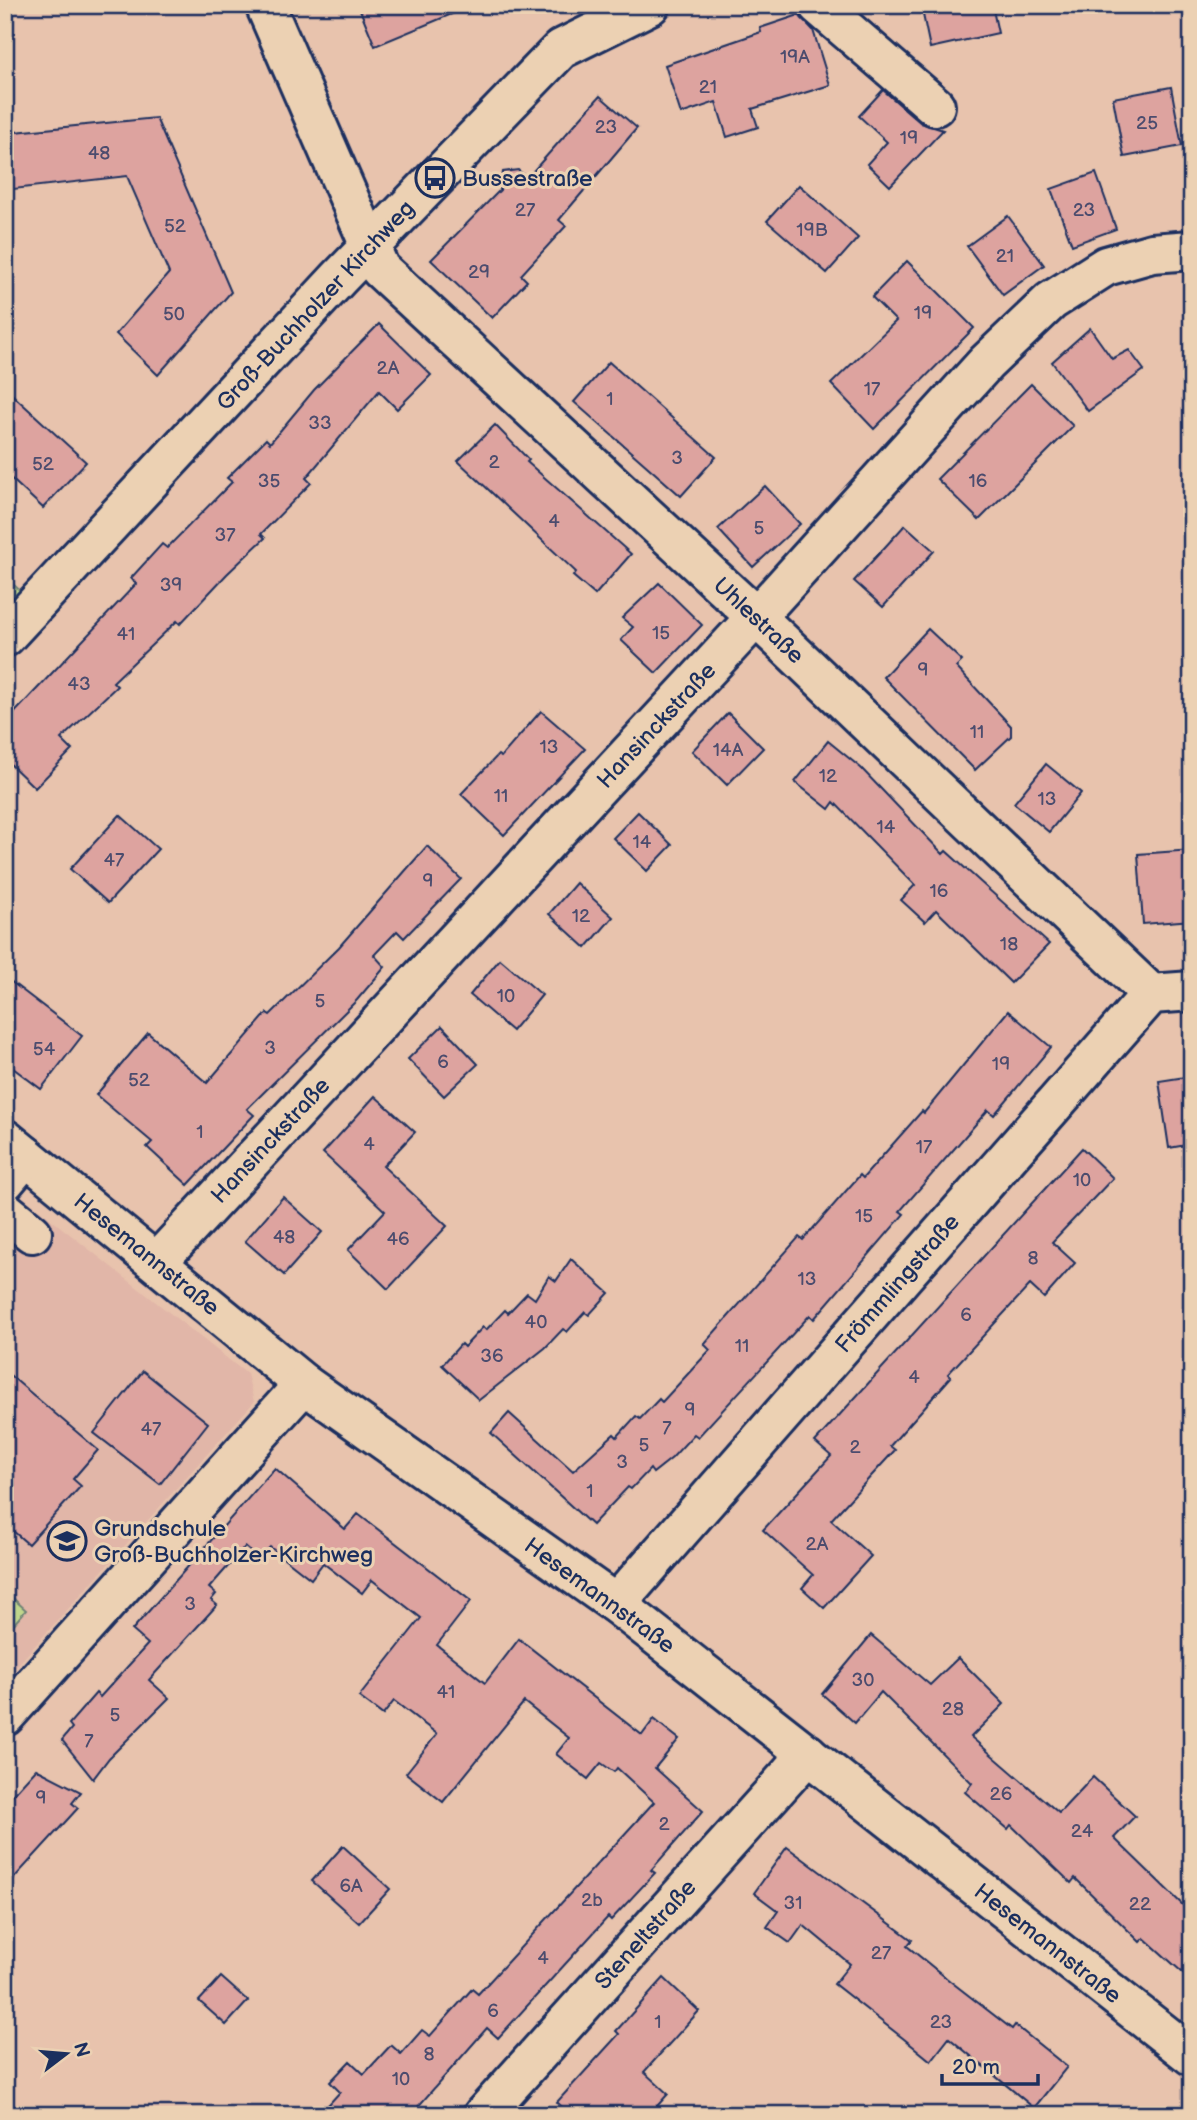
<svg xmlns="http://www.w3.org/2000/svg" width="1197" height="2120" viewBox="0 0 1197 2120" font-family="'Balsamiq Sans',sans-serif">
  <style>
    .built { fill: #e1b6a8 }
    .green { fill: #c0d68c; stroke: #6e8275; stroke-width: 2 }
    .building { fill: #dda39f; stroke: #1b2f5e; stroke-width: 2 }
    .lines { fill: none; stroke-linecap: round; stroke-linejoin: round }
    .minor-casing { stroke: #1b2f5e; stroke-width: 44 }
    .minor { stroke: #ecd1b3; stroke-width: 38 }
    .labels { text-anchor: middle; stroke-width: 6; stroke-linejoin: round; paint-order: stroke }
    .number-label { font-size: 19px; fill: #4c4c6e }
    .poi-label { font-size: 23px; fill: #1b2f5e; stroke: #ecd1b3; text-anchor: start }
    .street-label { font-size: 23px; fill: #1b2f5e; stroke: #ecd1b3 }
  </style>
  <rect width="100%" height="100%" fill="#e8c3ad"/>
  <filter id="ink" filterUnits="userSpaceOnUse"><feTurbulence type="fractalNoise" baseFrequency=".0143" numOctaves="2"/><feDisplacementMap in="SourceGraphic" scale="14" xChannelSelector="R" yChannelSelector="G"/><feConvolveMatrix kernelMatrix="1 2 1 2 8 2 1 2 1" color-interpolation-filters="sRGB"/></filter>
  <g filter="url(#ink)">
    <path class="built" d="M5,1183l242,191 7,28 -249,277z"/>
    <g class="green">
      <path d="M5,577l19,17 -19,20z"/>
      <path d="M5,1591l21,19 -21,24z"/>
    </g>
    <g class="building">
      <path d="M358,5h113v1l-96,40z"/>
      <path d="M921,5h71l6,28 -68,15z"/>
      <path d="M799,15l14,15 17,55 -78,24 6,18 -31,10 -11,-35 -35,12 -16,-49 96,-33 -1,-4z"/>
      <path d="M1171,87l11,59 -58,11 -11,-59z"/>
      <path d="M883,90l38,33 22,7 -53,56 -23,-22 20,-22 -28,-26z"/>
      <path d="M600,96l37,32 -78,92 7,6 -45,49 6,6 -35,37 -61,-58 69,-70 3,-18 15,-2 9,8z"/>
      <path d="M156,118l75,174 -73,83 -42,-41 53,-61 -42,-97 -122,14v-57z"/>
      <path d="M1096,173l20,56 -44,16 -21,-56z"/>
      <path d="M799,185l59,53 -31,35 -60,-52z"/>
      <path d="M1008,216l36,49 -41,30 -36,-49z"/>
      <path d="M907,261l67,67 -100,101 -43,-45 65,-63 -24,-24z"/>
      <path d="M379,324l52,51 -34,34 -18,-18 -73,87 5,5 -50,51 4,4 -38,36 -47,50 -3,-3 -64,61 4,4 -56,53 11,11 -37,38 -30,-29v-36l131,-139 -5,-6 31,-34 5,4 65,-66 -5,-4 39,-39 4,4 44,-53z"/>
      <path d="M1090,328l22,31 17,-9 15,20 -56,41 -36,-49z"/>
      <path d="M609,362l107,95 -35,39 -107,-94z"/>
      <path d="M1031,384l42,42 -94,94 -42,-41z"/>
      <path d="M5,388l81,74 -43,46 -38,-35z"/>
      <path d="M495,425l34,35 -2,2 104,92 -36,41 -22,-19 3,-4 -118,-111z"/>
      <path d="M765,486l35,38 -47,43 -35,-38z"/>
      <path d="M905,525l29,26 -51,56 -29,-26z"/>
      <path d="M659,583l43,42 -46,48 -35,-33 12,-13 -11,-9z"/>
      <path d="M928,629l34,32 -6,6 55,59v10l-36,34 -92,-93z"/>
      <path d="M541,711l44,38 -81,86 -43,-41 37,-39 3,2z"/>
      <path d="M728,713l35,35 -36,37 -35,-34z"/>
      <path d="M828,741l33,27 82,86 3,-3 103,93 -38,39 -75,-73 -11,12 -24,-22 14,-15 -81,-83 -5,7 -34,-27z"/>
      <path d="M1046,764l35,29 -32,39 -35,-29z"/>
      <path d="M638,812l34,33 -25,26 -34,-33z"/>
      <path d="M120,815l38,34 -50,54 -38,-34z"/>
      <path d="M427,846l34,33 -57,59 -7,-7 -23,24 11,12 -28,33 -110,109 7,6 -66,70 -41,-38 5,-5 -56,-47 52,-62 59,50 60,-70 3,2 69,-68z"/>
      <path d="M1192,850v70l-49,4 -5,-70z"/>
      <path d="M576,883l37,34 -27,31 -37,-34z"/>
      <path d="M500,959l42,36 -30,36 -42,-36z"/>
      <path d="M5,977l77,59 -41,53 -36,-27z"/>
      <path d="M1008,1011l43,36 -57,68 -6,-5 -88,101 4,3 -90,105 -4,-4 -112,122 -4,-3 -22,24 -19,15 -3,-4 -19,20 -3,-2 -36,38 -101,-92 18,-20 64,58 41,-37 3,3 19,-21 4,3 19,-20 3,3 48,-52 -6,-6 95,-107 4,3 57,-65 3,3 59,-67 2,2z"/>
      <path d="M442,1026l36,38 -34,32 -36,-37z"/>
      <path d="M1192,1076v68l-23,4 -10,-67z"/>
      <path d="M375,1096l40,36 -32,34 64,60 -59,63 -40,-39 37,-39 -62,-58z"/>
      <path d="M1082,1148l31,30 -61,64 23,21 -31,35 -14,-13 -82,89 3,3 -61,69 5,4 -64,70 40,36 -47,52 -22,-20 11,-13 -50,-45 68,-74 -16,-14z"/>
      <path d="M283,1197l39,35 -38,43 -39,-34z"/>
      <path d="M571,1259l38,34 -20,22 -4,-3 -18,20 -4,-3 -18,19 -66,52 -37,-35 19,-21 3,3 19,-20 3,3 19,-20 3,3 19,-20 8,6 14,-23 7,5z"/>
      <path d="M5,1371l93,79 -25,29 8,7 -53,58 -23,-20z"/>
      <path d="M143,1371l65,52 -48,61 -66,-51z"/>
      <path d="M275,1468l70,61 13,-15 113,87 -34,44 48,38 34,-44 123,96 12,-16 11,9 14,11 -24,29 48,43 -52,59 4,3 -44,47 -3,-3 -110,121 -11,-10 -71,81 -3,-2 -7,8h-87l21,-23 -10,-10 20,-21 14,13 27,-29 10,9 21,-24 8,6 42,-47 6,5 176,-192 -37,-34 -3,4 -13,-9 -13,16 -32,-25 13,-16 -45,-36 -81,100 -37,-29 31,-39 -43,-33 -11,14 -24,-18 62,-79 -49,-38 -10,13 -39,-30 -12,16 -41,-32 -11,12 -14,-12 -36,41 7,6 -5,6 6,5 -68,75 20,18 -60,60 -16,21 -31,-39 10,-12 -3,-4 27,-31 4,4 48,-53 -16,-14z"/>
      <path d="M871,1635l59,50 28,-27 46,46 -33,33 88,76 34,-36 42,39 -21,22 78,76v67l-48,-43 -4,4 -65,-64 -4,5 -60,-58 -3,4 -43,-37 7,-9 -91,-91 -26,31 -33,-29z"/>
      <path d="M36,1769l45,23 -9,11 6,5 -73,80v-85z"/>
      <path d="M343,1846l47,43 -31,34 -47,-42z"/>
      <path d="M787,1847l125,93 -5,6 43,35 62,48 3,-4 52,42 -33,41 -85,-70 -18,23 -27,-22 -70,-55 16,-20 -47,-39 -13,18 -23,-16 11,-16 -24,-18z"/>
      <path d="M221,1977l27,24 -22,24 -27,-24z"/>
      <path d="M664,1978l35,33 -55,61 24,22 -19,21h-79l-13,-13 62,-68 -3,-3z"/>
    </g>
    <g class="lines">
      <g class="minor-casing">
        <g id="minor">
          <path d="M265,5l115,264 376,348 395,377"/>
          <path d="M818,5l117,101"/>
          <path d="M5,637l334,-359 222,-229 89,-44"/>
          <path d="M5,1139l299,245 312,220 576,452"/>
          <path d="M5,1181l21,-25"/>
          <path d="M5,1211l27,22"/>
          <path d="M158,1261l598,-644 230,-254 65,-62 55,-35 46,-13 40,-3"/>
          <path d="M616,1604l535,-610 41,-3"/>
          <path d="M5,1716l299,-332"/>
          <path d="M483,2115l325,-361"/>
        </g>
      </g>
      <use href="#minor" class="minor"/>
    </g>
  </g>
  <defs>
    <g id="bus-ring" transform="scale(2.0125)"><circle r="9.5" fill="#ecd1b3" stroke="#1b2f5e" stroke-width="1.5"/><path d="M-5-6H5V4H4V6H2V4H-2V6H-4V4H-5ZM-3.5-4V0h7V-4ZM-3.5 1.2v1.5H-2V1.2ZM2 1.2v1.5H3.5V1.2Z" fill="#1b2f5e"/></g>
    <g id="school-ring" transform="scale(2.0125)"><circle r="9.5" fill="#ecd1b3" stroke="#1b2f5e" stroke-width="1.5"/><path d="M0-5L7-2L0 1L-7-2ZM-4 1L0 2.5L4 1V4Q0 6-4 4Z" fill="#1b2f5e"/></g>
  </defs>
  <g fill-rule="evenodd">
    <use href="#bus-ring" x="435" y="178"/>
    <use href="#school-ring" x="67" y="1541"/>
  </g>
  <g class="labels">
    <g class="number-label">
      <text x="795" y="63">19A</text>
      <text x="708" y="93">21</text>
      <text x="1147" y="129">25</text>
      <text x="606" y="133">23</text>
      <text x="909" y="144">19</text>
      <text x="99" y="159">48</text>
      <text x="525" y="216">27</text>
      <text x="1084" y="216">23</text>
      <text x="175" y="232">52</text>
      <text x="812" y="236">19B</text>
      <text x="1005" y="262">21</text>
      <text x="479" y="278">29</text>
      <text x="923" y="319">19</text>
      <text x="174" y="320">50</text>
      <text x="388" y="374">2A</text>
      <text x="872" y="395">17</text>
      <text x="610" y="405">1</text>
      <text x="320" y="429">33</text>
      <text x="677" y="464">3</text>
      <text x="494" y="468">2</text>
      <text x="43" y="470">52</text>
      <text x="269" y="487">35</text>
      <text x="978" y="487">16</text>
      <text x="554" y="527">4</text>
      <text x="759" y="534">5</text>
      <text x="225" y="541">37</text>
      <text x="171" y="591">39</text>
      <text x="661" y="639">15</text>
      <text x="126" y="640">41</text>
      <text x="923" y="676">9</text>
      <text x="79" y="690">43</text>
      <text x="977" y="738">11</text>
      <text x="549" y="753">13</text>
      <text x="728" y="756">14A</text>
      <text x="828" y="782">12</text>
      <text x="501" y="802">11</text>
      <text x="1047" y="805">13</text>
      <text x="886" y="833">14</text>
      <text x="642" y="848">14</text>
      <text x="114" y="866">47</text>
      <text x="428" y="887">9</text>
      <text x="939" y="897">16</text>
      <text x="581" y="922">12</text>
      <text x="1009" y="950">18</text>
      <text x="506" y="1002">10</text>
      <text x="320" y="1007">5</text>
      <text x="270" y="1054">3</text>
      <text x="44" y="1055">54</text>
      <text x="443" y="1068">6</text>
      <text x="1001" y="1070">19</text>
      <text x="139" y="1086">52</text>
      <text x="200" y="1138">1</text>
      <text x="369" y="1150">4</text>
      <text x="924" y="1153">17</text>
      <text x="1082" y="1186">10</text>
      <text x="864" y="1222">15</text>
      <text x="284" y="1243">48</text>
      <text x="398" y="1245">46</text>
      <text x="1033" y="1264">8</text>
      <text x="807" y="1285">13</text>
      <text x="966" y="1321">6</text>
      <text x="536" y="1328">40</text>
      <text x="742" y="1352">11</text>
      <text x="492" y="1362">36</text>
      <text x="914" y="1383">4</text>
      <text x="690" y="1416">9</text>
      <text x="667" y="1434">7</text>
      <text x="151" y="1435">47</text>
      <text x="644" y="1451">5</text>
      <text x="855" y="1453">2</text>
      <text x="622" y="1468">3</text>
      <text x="590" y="1497">1</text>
      <text x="817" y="1550">2A</text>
      <text x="190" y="1610">3</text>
      <text x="863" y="1686">30</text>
      <text x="446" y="1698">41</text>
      <text x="953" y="1715">28</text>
      <text x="115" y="1721">5</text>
      <text x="89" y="1747">7</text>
      <text x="1001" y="1800">26</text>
      <text x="41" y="1804">9</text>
      <text x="664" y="1830">2</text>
      <text x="1082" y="1837">24</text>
      <text x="351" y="1892">6A</text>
      <text x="592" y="1906">2b</text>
      <text x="793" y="1909">31</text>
      <text x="1140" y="1910">22</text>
      <text x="881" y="1959">27</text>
      <text x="543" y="1964">4</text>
      <text x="493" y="2017">6</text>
      <text x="658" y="2028">1</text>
      <text x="941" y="2028">23</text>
      <text x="429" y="2060">8</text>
      <text x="401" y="2085">10</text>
    </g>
    <g class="poi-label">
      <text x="462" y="186">Bussestraße</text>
      <text x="94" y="1536">Grundschule<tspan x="94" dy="26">Groß-Buchholzer-Kirchweg</tspan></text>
    </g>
    <g class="street-label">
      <text transform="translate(315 305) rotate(-47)" y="8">Groß-Buchholzer Kirchweg</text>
      <text transform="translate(759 620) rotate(43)" y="8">Uhlestraße</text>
      <text transform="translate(656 725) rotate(-47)" y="8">Hansinckstraße</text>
      <text transform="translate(270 1140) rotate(-47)" y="8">Hansinckstraße</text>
      <text transform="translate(147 1254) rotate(39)" y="8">Hesemannstraße</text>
      <text transform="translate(897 1283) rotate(-49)" y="8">Frömmlingstraße</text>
      <text transform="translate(600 1595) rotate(36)" y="8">Hesemannstraße</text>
      <text transform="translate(645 1934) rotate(-48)" y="8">Steneltstraße</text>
      <text transform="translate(1048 1943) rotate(38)" y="8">Hesemannstraße</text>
    </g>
  </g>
  <rect width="1197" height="2120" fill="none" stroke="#ecd1b3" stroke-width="28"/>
  <rect x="14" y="14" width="1169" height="2092" fill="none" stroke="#1b2f5e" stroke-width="2.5" filter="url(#ink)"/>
  <g transform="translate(66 2054) rotate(74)" stroke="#ecd1b3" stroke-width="5" paint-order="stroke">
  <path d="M0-5L12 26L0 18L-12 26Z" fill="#1b2f5e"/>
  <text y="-10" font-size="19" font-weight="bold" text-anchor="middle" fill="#1b2f5e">N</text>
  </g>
  <path d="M942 2074v10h96v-10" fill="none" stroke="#1b2f5e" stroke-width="3.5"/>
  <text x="952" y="2074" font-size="21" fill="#1b2f5e" stroke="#ecd1b3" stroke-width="5" paint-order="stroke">20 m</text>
</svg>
